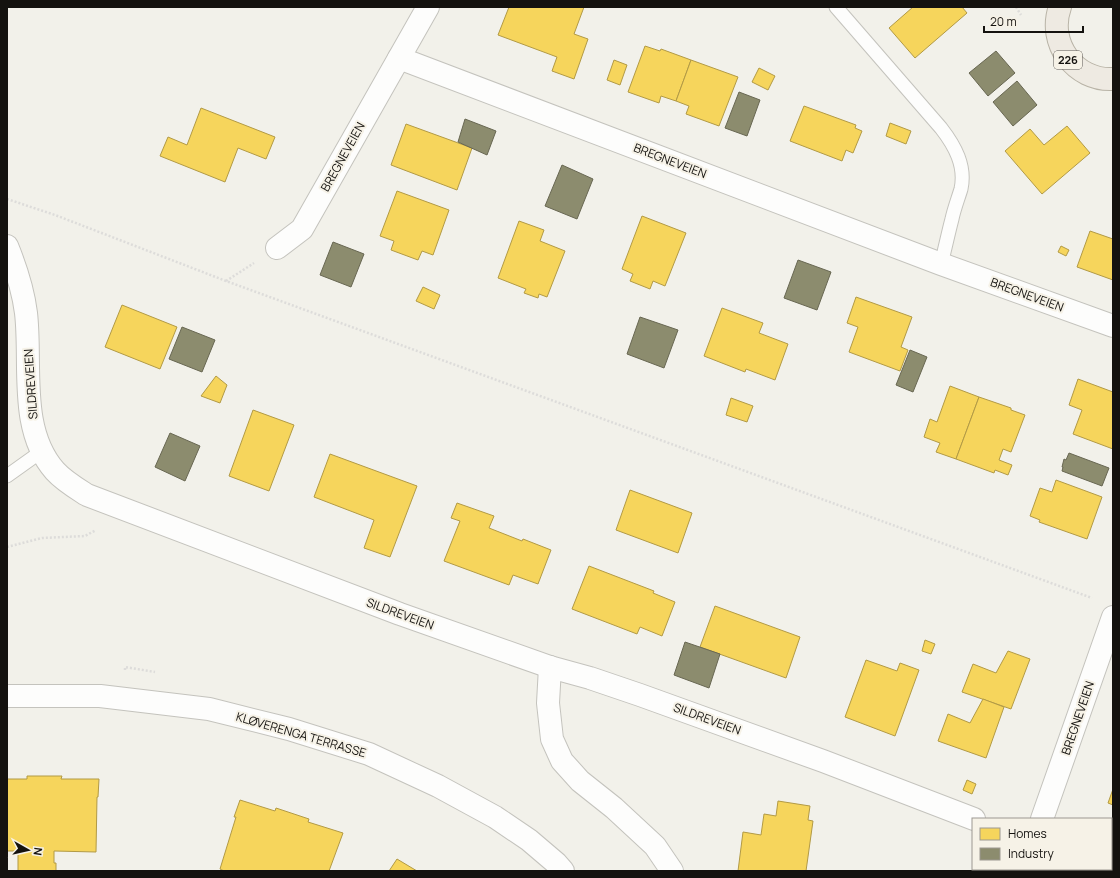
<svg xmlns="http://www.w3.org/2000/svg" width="1120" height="878" viewBox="0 0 1120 878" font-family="Manrope,sans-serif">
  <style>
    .homes { fill: #f6d55c; stroke: #b29a45 }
    .industry { fill: #8c8c6e; stroke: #686752 }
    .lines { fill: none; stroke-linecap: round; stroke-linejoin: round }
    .service-casing { stroke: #c4c3bd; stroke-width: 15 }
    .minor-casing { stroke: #c4c3bd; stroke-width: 24 }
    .trunk-casing { stroke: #b8b3a6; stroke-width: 24 }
    .path { stroke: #dddcda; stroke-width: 2.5; stroke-dasharray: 2 2; stroke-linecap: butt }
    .service { stroke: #fdfdfc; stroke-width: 13 }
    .minor { stroke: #fdfdfc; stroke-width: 22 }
    .trunk { stroke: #eeeae2; stroke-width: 22 }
    .labels { text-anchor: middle; stroke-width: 4; stroke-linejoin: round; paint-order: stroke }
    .shield { fill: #f6f2e7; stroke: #585550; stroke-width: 1 }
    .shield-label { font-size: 11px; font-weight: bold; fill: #14120f }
    .street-label { font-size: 12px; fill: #14120f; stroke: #f6f2e7 }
  </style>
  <rect width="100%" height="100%" fill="#f2f1ea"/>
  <g class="homes">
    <path d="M509,7h75l-10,27 14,5 -14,40 -22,-8 5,-14 -59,-22z"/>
    <path d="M913,7h49l5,6 -52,45 -26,-30z"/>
    <path d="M645,46l15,5 1,-2 30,11 -15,41 -15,-5 -2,7 -31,-11z"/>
    <path d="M614,60l13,5 -7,20 -13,-5z"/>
    <path d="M691,60l47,17 -19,49 -33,-12 3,-8 -13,-5z"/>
    <path d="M759,68l16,8 -7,14 -16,-8z"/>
    <path d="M804,106l52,19 -1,3 7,3 -9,22 -7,-3 -4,11 -52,-20z"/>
    <path d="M201,108l74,29 -9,22 -28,-11 -13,34 -65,-26 8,-19 19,8z"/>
    <path d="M890,123l21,8 -5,13 -20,-8z"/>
    <path d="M406,124l66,24 -15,42 -66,-25z"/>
    <path d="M1067,126l23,27 -48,41 -37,-43 25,-22 14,16z"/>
    <path d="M397,191l52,19 -16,45 -11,-4 -4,9 -27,-10 3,-9 -14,-5z"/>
    <path d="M642,216l44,17 -21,53 -12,-5 -3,8 -20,-8 3,-7 -11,-5z"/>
    <path d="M519,221l25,9 -4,11 25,10 -18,46 -8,-3 -1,4 -14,-5 2,-4 -28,-11z"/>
    <path d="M1090,231l23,8v41l-36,-13z"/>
    <path d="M1061,246l8,4 -3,6 -8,-4z"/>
    <path d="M423,287l17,8 -6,14 -18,-8z"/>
    <path d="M856,297l56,20 -11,30 7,3 -8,21 -51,-19 9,-25 -11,-4z"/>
    <path d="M122,305l55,22 -17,42 -55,-22z"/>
    <path d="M722,308l41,15 -4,10 29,11 -13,36 -29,-11 -1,3 -41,-16z"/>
    <path d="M216,376l11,9 -7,18 -19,-7z"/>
    <path d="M1078,379l35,13v57l-40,-15 9,-24 -13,-5z"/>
    <path d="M950,386l29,11 -23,62 -20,-7 4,-9 -16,-6 6,-18 7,3z"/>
    <path d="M979,397l32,11v2l14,5 -14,37 -8,-3 -4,11 13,5 -4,10 -13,-5 -1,3 -38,-14z"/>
    <path d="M731,398l22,8 -6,16 -21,-7z"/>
    <path d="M253,410l41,15 -25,66 -40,-15z"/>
    <path d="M330,454l87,32 -27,71 -26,-9 10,-28 -60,-23z"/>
    <path d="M1056,480l46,17 -15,42 -48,-17 1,-2 -10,-4 10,-28 12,4z"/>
    <path d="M630,490l62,23 -14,40 -62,-23z"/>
    <path d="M457,503l37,13 -5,12 33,13 1,-2 28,11 -13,34 -25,-9 -4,10 -65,-24 16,-40 -9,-3z"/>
    <path d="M589,566l65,25 -1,2 22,9 -13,34 -22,-9 -3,7 -65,-25z"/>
    <path d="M715,606l85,31 -14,41 -86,-31z"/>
    <path d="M925,640l10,4 -4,10 -9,-3z"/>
    <path d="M1008,651l22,8 -19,50 -49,-17 11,-28 23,9z"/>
    <path d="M866,660l31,11 3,-8 19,7 -24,66 -50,-19z"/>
    <path d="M983,699l21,8 -18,51 -48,-17 10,-27 22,9z"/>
    <path d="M27,776h35l-1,3h38l-1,18h-1l-1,55 -42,-1v12h2v8h-38v-20h-11v-72h20z"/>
    <path d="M967,780l9,4 -4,10 -9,-4z"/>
    <path d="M1113,789v16l-5,-2z"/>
    <path d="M240,800l35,11 1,-3 33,11 -1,3 35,11 -14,38h-105l-4,-2 16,-52h-2z"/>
    <path d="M778,801l32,5 -2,14 5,1 -7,50h-68l5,-39 18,3 3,-21 12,2z"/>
    <path d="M397,859l20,12h-28z"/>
  </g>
  <g class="industry">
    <path d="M996,51l19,22 -27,23 -19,-23z"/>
    <path d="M1017,81l20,24 -24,21 -20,-24z"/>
    <path d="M739,92l21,8 -13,36 -22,-8z"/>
    <path d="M465,119l31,12 -9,24 -29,-13z"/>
    <path d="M562,165l31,14 -16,40 -32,-13z"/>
    <path d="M333,242l31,12 -13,33 -31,-12z"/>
    <path d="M798,260l33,12 -14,38 -33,-12z"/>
    <path d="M640,317l38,13 -14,38 -37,-14z"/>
    <path d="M182,327l33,13 -13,32 -33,-13z"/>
    <path d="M910,350l17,7 -14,35 -17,-7z"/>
    <path d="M170,433l30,13 -15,35 -30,-14z"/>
    <path d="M1069,453l40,15 -7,18 -40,-15 1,-4h-1l2,-8 2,1z"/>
    <path d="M685,642l35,12 -11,34 -35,-13z"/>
  </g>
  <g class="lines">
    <g class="service-casing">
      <g id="service">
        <path d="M836,7l105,121c14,18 25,38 20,61 -3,10 -7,20 -9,30 -4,15 -7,30 -11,45"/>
        <path d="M7,476l35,-25"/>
      </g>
    </g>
    <g class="minor-casing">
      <g id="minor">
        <path d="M399,58l542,206 172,62"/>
        <path d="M7,246c9,22 16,43 19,67 6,51 -8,116 29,158 9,10 21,17 32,24l313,119 150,53 40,11 50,17 183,66 151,58"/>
        <path d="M277,248l25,-19 126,-222"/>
        <path d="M550,667l-2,36 4,36 10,22 18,20 34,27 41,38 17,25"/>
        <path d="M7,696h93l109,13 80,20 80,25 69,32 57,31 34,23 27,23 7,8"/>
        <path d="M1042,819l71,-202"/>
        <path d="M1085,869l6,2"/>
        <path d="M1066,871l1,-2"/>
      </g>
    </g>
    <g class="trunk-casing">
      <path id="trunk" d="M1060,7c-13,36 15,74 53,72"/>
    </g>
    <g class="path">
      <path d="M1016,7l5,8"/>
      <path d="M7,199l48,16 171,66 866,317"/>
      <path d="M226,281l28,-18"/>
      <path d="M7,547l35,-9 43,-2 11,-6"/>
      <path d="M125,670v-3l30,5"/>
    </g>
    <use href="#service" class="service"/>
    <use href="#minor" class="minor"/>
    <use href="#trunk" class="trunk"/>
  </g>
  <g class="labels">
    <rect class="shield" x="1054" y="51" width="28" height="18" rx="3"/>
    <g class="shield-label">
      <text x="1068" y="64">226</text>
    </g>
    <g class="street-label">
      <text transform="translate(343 157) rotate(-61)" y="4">BREGNEVEIEN</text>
      <text transform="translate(670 161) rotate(21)" y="4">BREGNEVEIEN</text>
      <text transform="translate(1027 295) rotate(20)" y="4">BREGNEVEIEN</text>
      <text transform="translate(31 384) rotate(-94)" y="4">SILDREVEIEN</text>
      <text transform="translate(400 614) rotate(20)" y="4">SILDREVEIEN</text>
      <text transform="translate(1078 718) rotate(-71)" y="4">BREGNEVEIEN</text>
      <text transform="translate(707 719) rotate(20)" y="4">SILDREVEIEN</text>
      <text transform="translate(301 735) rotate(16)" y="4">KLØVERENGA TERRASSE</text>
    </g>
  </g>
  <rect width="1120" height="878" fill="none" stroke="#14120f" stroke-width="16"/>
  <rect x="972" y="818" width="140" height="52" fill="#f6f2e7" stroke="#9c9891"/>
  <rect x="980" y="828" width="20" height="12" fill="#f6d55c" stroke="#9c9891"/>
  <text x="1008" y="838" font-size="12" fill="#14120f">Homes</text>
  <rect x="980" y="848" width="20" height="12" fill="#8c8c6e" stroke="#9c9891"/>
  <text x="1008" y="858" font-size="12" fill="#14120f">Industry</text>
  <g transform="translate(28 850) rotate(98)" stroke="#f6f2e7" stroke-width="3" paint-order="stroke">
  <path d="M0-3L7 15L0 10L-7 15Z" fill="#14120f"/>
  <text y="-6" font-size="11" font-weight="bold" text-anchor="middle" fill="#14120f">N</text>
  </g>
  <path d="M984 26v6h99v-6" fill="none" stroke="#14120f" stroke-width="2"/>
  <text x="990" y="26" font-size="12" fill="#14120f" stroke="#f6f2e7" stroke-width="3" paint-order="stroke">20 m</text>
</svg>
